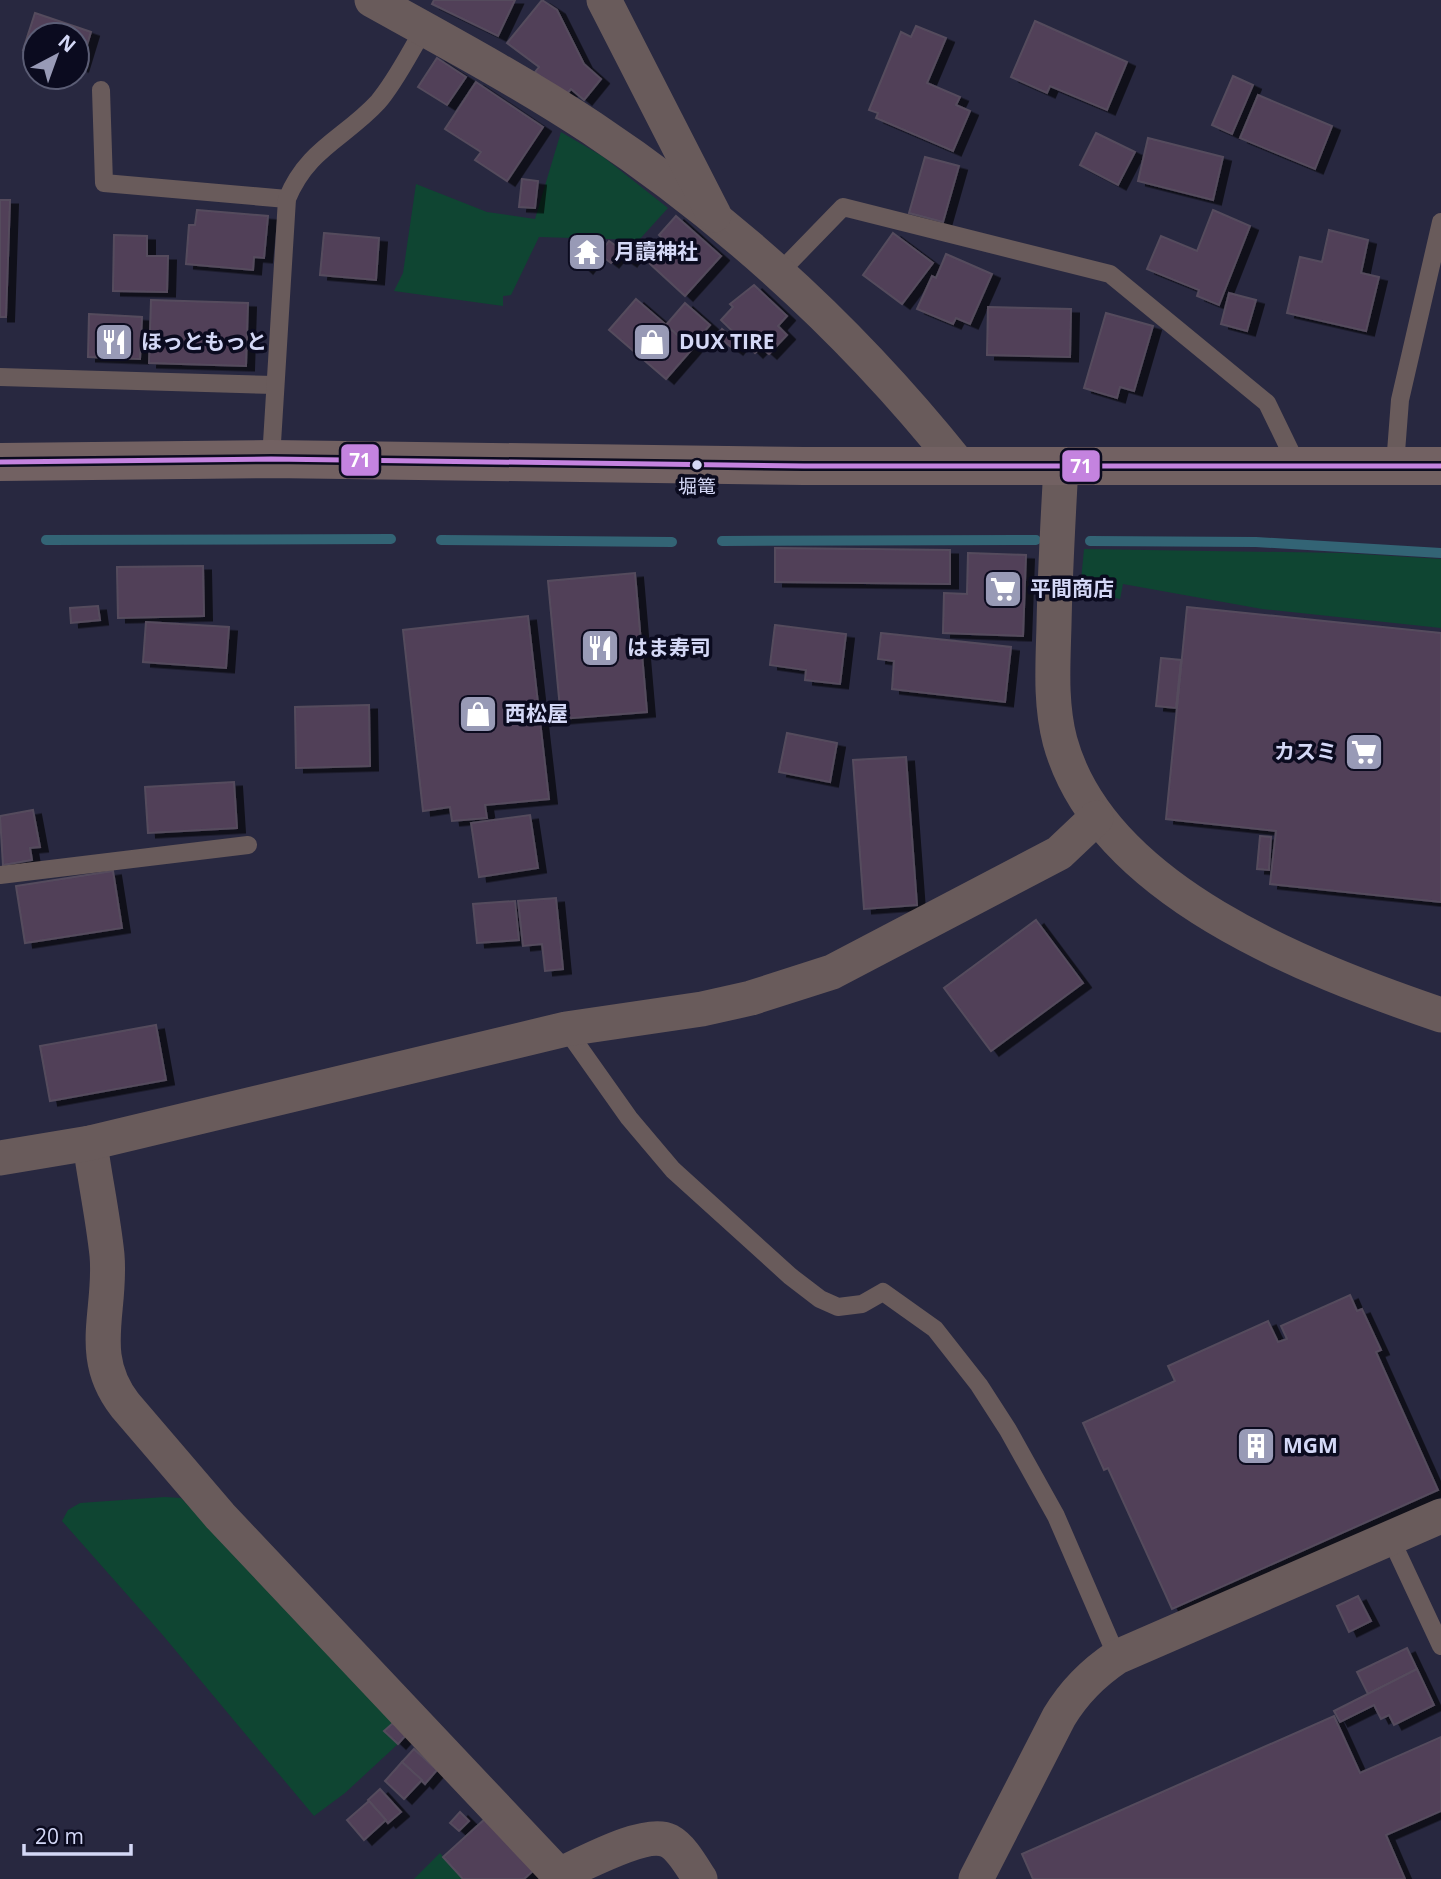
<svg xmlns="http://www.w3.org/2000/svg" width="1441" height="1879" viewBox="0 0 1441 1879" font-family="'Open Sans','Noto Sans JP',sans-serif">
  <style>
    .green { fill: #0f4532 }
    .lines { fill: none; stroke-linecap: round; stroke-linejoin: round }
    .stream { stroke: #336475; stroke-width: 10 }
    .building { fill: #513f59; stroke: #554c5d; stroke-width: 2; filter: url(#shadow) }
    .service { stroke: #695b5b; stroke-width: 18 }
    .minor { stroke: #695b5b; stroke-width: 35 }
    .trunk { stroke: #726162; stroke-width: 38 }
    .bus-1-casing { stroke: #0b0b1f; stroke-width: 10 }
    .bus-1 { stroke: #c483df; stroke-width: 5 }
    .bus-dot { fill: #d4d8f6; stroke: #0b0b1f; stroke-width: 2.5 }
    .labels { text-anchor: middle; stroke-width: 7; stroke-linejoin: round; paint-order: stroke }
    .bus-label { font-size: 19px; fill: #d4d8f6; stroke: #0b0b1f }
    .poi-label { font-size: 21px; font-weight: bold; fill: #d4d8f6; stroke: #0b0b1f; text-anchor: start }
    .line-badge { stroke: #0b0b1f; stroke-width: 2.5 }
    .badge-label { font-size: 19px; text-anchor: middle; font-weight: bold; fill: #fff }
  </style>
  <defs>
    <filter id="shadow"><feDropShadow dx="8" dy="4.5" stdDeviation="0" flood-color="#0009"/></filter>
  </defs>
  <rect width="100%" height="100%" fill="#282840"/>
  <g class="green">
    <path d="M561,132l41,24 66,52 -29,32 -100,-3 -28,58 -8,1v10l-109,-15 9,-18 13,-89 71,28 48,7z"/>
    <path d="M1084,549l260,4 97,6v69l-179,-19 -139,-25 -3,15 -40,-8z"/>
    <path d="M165,1497l16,1 215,222 -11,11 13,13 -53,49 -31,23 -153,-183 -99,-112 6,-11 12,-7z"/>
    <path d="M440,1853l23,26h-49z"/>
  </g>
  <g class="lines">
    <g class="stream">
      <path d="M46,540l345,-1"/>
      <path d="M441,540l231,2"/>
      <path d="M722,541l314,-1"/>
      <path d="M1090,541l166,1 185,11"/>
    </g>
  </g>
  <g class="building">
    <path d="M434,0h81l-17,36 -66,-32z"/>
    <path d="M542,0l15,10 27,54 17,15 -17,21 -13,-11 -6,7 -30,-24 4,-5 -32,-24z"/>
    <path d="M35,13l56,19 -11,36 -3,-33h-42v19l-12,-4z"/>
    <path d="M1035,21l92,41 -20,48 -57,-24 -3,7 -36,-16z"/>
    <path d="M916,26l30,12 -19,45 33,14 -4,8 14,6 -17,40 -77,-33 2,-5 -9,-3 32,-78 10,5z"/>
    <path d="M437,58l29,19 -19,28 -29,-18z"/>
    <path d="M1233,76l20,9 -21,49 -20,-9z"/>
    <path d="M476,82l67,45 -36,54 -32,-21 6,-8 -36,-23z"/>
    <path d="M1258,95l74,31 -17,43 -75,-31z"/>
    <path d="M1096,133l39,19 -17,33 -38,-20z"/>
    <path d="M1148,138l75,19 -10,43 -75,-19z"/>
    <path d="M925,157l34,9 -16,56 -34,-9z"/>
    <path d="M522,179l16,2 -3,27 -16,-1z"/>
    <path d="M0,200h10l-4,117h-6z"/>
    <path d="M197,210l71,6 -4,42 -10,-1 -1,13 -67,-6 3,-39h6z"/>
    <path d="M1213,210l37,16 -31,79 -22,-9 2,-6 -52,-21 14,-33 36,15z"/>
    <path d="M676,216l45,40 -36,40 -35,-32 7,-8 -5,-5 11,-12 -4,-4z"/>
    <path d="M1329,230l39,10 -7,33 18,4 -13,54 -79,-18 13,-56 22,5z"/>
    <path d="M324,233l55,5 -3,42 -56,-5z"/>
    <path d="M893,233l40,30 -31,41 -39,-29z"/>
    <path d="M114,235l33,1v20h21l-1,36 -54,-1z"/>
    <path d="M584,237l15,14 -14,18 -11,-10 6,-6 -6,-4z"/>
    <path d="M609,241l13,9 -11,13 -12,-9z"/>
    <path d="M627,244l10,7 -8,11 -11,-7z"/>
    <path d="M946,254l46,20 -22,50 -14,-6 -3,6 -36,-15 15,-33 4,2z"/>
    <path d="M754,285l33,31 -9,10 9,9 -18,19 -8,-7 -6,6 -34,-33 12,-13 -3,-3z"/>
    <path d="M1229,293l27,7 -9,31 -26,-7z"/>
    <path d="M636,299l57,49 -27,31 -57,-49z"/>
    <path d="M151,300l97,3 -2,63 -97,-3z"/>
    <path d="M685,303l25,22 -19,22 -25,-22z"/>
    <path d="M988,307l83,2 -1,48 -83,-2z"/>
    <path d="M1106,313l47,13 -19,65 -14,-4 -3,11 -33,-10z"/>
    <path d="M89,314l53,3 -2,42 -52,-2z"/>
    <path d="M722,329l18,15 -5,6 -18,-14z"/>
    <path d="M775,548l175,2v34l-175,-2z"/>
    <path d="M968,553l58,2 -3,81 -80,-3 1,-40 23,1z"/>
    <path d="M203,566l1,50 -86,2 -1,-51z"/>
    <path d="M635,573l12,139 -86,7 -13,-138z"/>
    <path d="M98,606l2,14 -29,3 -1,-15z"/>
    <path d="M1187,607l254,26v269l-171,-18 6,-53 -110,-12z"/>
    <path d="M528,616l21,183 -64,6 2,13 -35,3 -2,-14 -27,4 -20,-181z"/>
    <path d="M146,622l83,5 -3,41 -83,-6z"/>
    <path d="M775,625l71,9 -6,50 -35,-4 1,-10 -36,-5z"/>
    <path d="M881,633l130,14 -6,55 -113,-13 2,-28 -16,-2z"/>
    <path d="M1161,658l20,2 -5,48 -20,-2z"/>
    <path d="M369,705l1,61 -74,2 -1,-61z"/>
    <path d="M787,733l50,10 -7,39 -51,-10z"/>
    <path d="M906,757l11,148 -53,4 -11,-149z"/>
    <path d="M234,782l3,46 -89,5 -3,-46z"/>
    <path d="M33,810l7,37 -10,1 2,12 -29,5 -3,-49z"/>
    <path d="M530,815l8,53 -59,9 -8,-54z"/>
    <path d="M1260,836l11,1 -2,33 -12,-1z"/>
    <path d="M113,871l9,57 -97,15 -9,-57z"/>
    <path d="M556,898l7,71 -18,2 -3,-27 -19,2 -5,-45z"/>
    <path d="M515,901l4,39 -42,3 -4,-39z"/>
    <path d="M1036,920l47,63 -92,68 -47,-63z"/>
    <path d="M156,1025l10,55 -116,21 -10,-55z"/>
    <path d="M1350,1295l7,16 5,-2 19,41 -5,2 62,138 -266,119 -64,-141 -4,2 -21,-47 92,-42 -7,-15 100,-45 10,21 9,-3 -6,-13z"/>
    <path d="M1358,1596l13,25 -22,11 -12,-26z"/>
    <path d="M1407,1648l10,21 -49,25 -11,-22z"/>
    <path d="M1417,1669l17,36 -40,20 -5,-10 -8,4 -7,-14 -34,17 -6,-11z"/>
    <path d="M1334,1716l26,57 81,-36v74l-55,24 19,44h-372l-11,-25z"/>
    <path d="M393,1723l13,12 -8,9 -14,-13z"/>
    <path d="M414,1749l23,21 -12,14 -23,-22z"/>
    <path d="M402,1762l20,18 -18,19 -19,-18z"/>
    <path d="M380,1789l21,23 -13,11 -20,-23z"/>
    <path d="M369,1801l17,19 -22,20 -17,-20z"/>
    <path d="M460,1812l9,9 -10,10 -9,-8z"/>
    <path d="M486,1818l48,52 -10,9h-61l-20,-22z"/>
  </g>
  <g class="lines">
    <g class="service">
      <path d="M101,90l3,93 183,16"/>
      <path d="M777,275l66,-68 267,67 157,129 30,62"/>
      <path d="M0,377l275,8"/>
      <path d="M271,459l16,-260c20,-50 58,-61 91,-97 18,-21 32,-50 46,-73"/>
      <path d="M1395,465l5,-65 41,-178"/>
      <path d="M0,875l248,-30"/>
      <path d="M566,1029l63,89 44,52 117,106 30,23 18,8 24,-3 21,-12 52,37 44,56 29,45 48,86 61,141"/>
      <path d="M1390,1537l51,109"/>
    </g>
    <g class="minor">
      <path d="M372,0c74,41 150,82 220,128 138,92 263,207 366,336"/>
      <path d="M604,0l110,215"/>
      <path d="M1061,466c-3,53 -6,106 -7,159 -1,39 -4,78 6,116 41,150 247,228 381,274"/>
      <path d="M90,1143c5,37 13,74 17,112 5,56 -21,100 18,150l95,111 339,359c23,-10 87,-46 110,-34 13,7 23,26 31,38"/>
      <path d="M0,1158l90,-15 476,-114 136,-20 49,-11 81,-26 227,-119 37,-35"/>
      <path d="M976,1879l83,-162c15,-25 34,-44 58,-60l324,-141"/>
    </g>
    <path class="trunk" d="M0,462l271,-3 533,7h637"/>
    <g class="bus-1-casing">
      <path id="bus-1" d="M0,462l271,-3 533,7h637"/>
    </g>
    <use href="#bus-1" class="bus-1"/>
  </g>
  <defs>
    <g id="temple-square" transform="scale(2.0125)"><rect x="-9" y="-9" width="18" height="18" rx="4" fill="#989ab6" stroke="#0b0b1f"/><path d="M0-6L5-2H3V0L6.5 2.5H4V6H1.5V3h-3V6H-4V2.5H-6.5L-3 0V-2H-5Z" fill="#fff"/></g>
    <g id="restaurant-square" transform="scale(2.0125)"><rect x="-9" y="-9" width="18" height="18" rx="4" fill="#989ab6" stroke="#0b0b1f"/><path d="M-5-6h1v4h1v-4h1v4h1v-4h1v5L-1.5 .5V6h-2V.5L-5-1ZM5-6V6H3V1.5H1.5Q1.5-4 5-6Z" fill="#fff"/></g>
    <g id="shop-square" transform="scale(2.0125)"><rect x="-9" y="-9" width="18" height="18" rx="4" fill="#989ab6" stroke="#0b0b1f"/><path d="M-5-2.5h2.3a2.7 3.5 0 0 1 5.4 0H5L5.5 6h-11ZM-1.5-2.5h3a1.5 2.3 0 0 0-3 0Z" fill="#fff"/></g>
    <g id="supermarket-square" transform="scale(2.0125)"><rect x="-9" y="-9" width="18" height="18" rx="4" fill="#989ab6" stroke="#0b0b1f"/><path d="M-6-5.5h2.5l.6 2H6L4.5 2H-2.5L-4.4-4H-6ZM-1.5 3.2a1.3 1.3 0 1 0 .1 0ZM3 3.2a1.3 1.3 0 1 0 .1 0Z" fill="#fff"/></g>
    <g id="building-square" transform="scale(2.0125)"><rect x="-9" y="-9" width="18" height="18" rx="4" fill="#989ab6" stroke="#0b0b1f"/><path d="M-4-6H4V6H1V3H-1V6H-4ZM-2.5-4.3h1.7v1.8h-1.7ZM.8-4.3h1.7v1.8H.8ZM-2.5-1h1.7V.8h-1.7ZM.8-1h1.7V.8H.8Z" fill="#fff"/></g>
  </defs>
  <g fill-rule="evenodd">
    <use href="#temple-square" x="587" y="252"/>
    <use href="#restaurant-square" x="114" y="342"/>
    <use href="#shop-square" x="652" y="342"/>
    <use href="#supermarket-square" x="1003" y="589"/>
    <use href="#restaurant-square" x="600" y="648"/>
    <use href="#shop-square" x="478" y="714"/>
    <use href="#supermarket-square" x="1364" y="752"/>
    <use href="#building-square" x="1256" y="1446"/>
  </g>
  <circle class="bus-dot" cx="697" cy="465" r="6"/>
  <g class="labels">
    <g class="bus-label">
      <text x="697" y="493">堀篭</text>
    </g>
    <g class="poi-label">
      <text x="614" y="259">月讀神社</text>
      <text x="141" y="349">ほっともっと</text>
      <text x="679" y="349">DUX TIRE</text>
      <text x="1030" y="596">平間商店</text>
      <text x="627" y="655">はま寿司</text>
      <text x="505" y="721">西松屋</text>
      <text x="1337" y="759" text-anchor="end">カスミ</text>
      <text x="1283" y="1453">MGM</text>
    </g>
  </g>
  <g class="line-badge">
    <rect x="340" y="443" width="40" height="34" rx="7" fill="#c483df"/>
    <rect x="1061" y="449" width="40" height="34" rx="7" fill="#c483df"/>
  </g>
  <g class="badge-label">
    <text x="360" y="467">71</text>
    <text x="1081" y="473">71</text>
  </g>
  <g transform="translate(56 56) rotate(41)"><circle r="33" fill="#0b0b1f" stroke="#5b5d75" stroke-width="2"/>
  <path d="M0-5L12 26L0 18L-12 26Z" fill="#989ab6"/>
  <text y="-10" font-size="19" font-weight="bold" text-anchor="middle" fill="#d4d8f6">N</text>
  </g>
  <path d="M24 1844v10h107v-10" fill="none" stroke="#d4d8f6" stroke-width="3.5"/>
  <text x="35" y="1844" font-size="21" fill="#d4d8f6" stroke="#0b0b1f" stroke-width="5" paint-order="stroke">20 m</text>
</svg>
